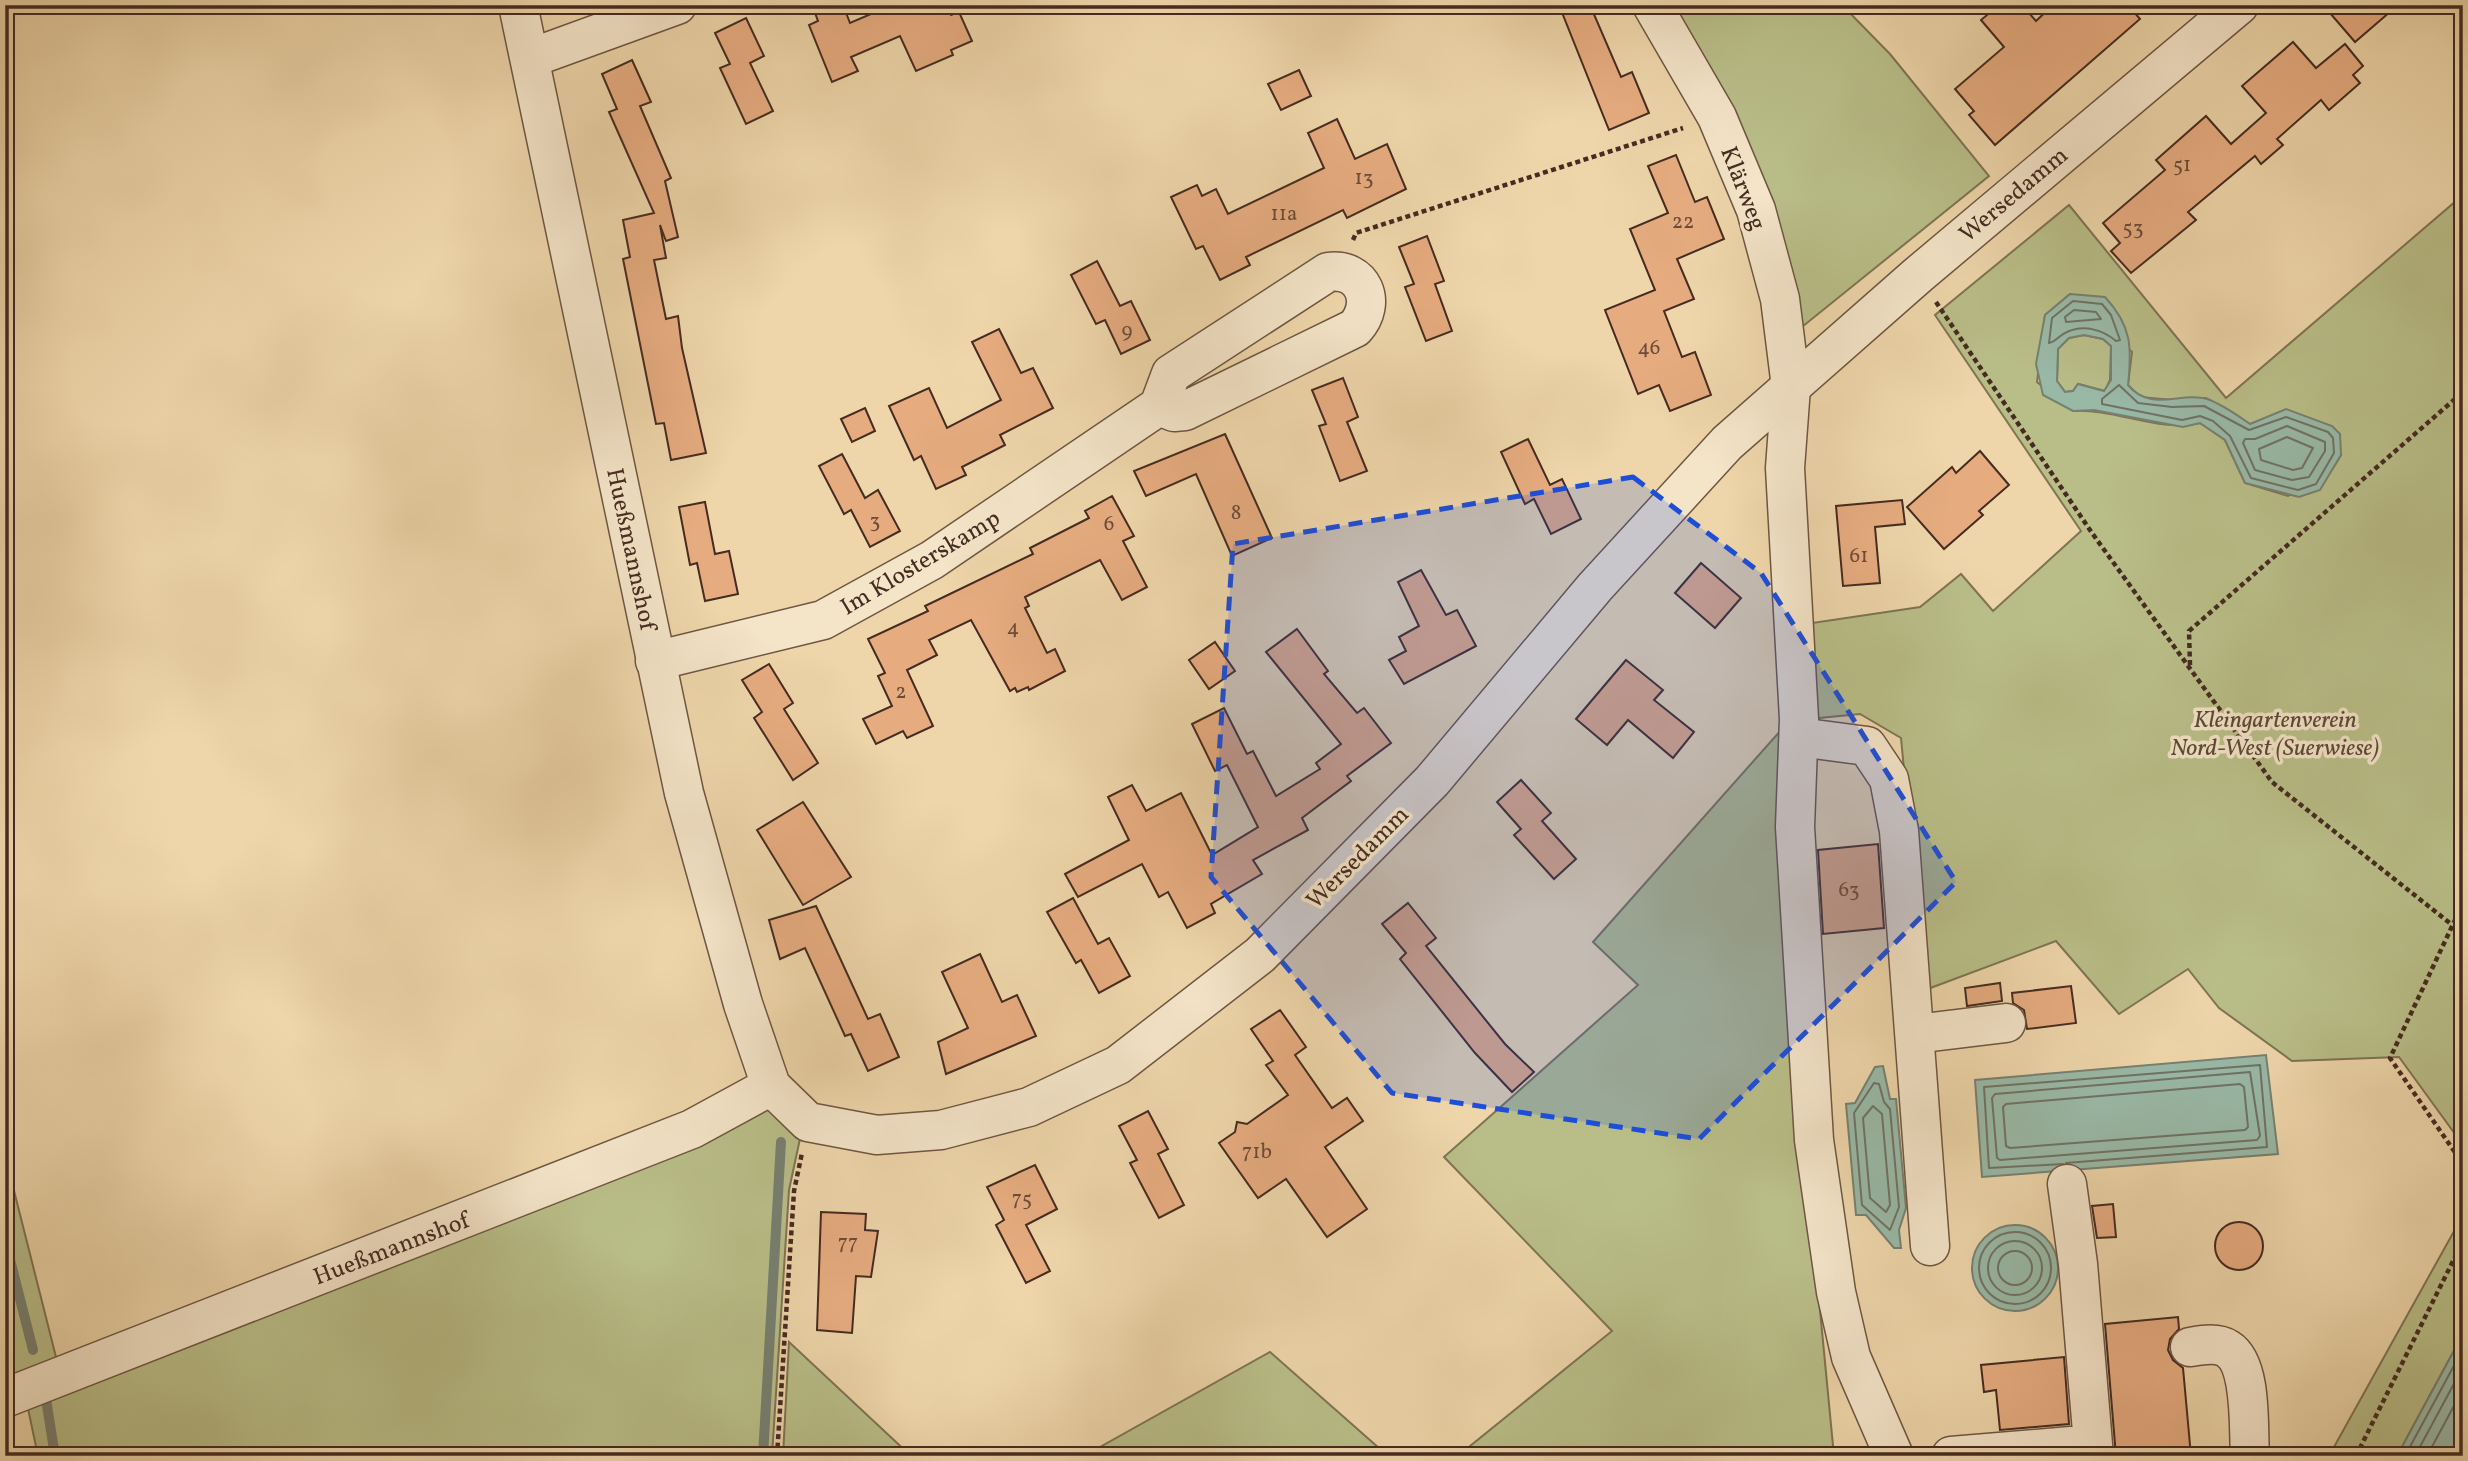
<svg xmlns="http://www.w3.org/2000/svg" width="2468" height="1461" viewBox="0 0 2468 1461" font-family="Vollkorn,serif">
  <style>
    .green { fill: #b9be88; stroke: #7f7454; stroke-width: 2; fill-rule: evenodd }
    .water { fill: #99b9a7; stroke: #778071; stroke-width: 2; fill-rule: evenodd }
    .lines { fill: none; stroke-linecap: round; stroke-linejoin: round }
    .shore { stroke: #6f7264; stroke-width: 2 }
    .stream { stroke: #778071; stroke-width: 10 }
    .building { fill: #e6ac80; stroke: #452b21; stroke-width: 2 }
    .minor-casing { stroke: #6f5643; stroke-width: 41 }
    .path { stroke: #452b21; stroke-width: 4.5; stroke-dasharray: 5 3.5; stroke-linecap: butt }
    .minor { stroke: #f4e4c8; stroke-width: 38 }
    .marked { fill: #1d4ed8; fill-opacity: 0.2; stroke: #1d4ed8; stroke-width: 5; stroke-dasharray: 14 9; stroke-linejoin: round }
    .labels { text-anchor: middle; stroke-width: 7; stroke-linejoin: round; paint-order: stroke }
    .number-label { font-size: 21px; fill: #6d4b39 }
    .street-label { font-size: 24px; fill: #452b21; stroke: #f4e4c8 }
    .park-label { font-size: 24px; font-style: italic; fill: #5c4836; stroke: #f4e4c8 }
  </style>
  <rect width="100%" height="100%" fill="#eed6aa"/>
  <filter id="stains"><feTurbulence type="fractalNoise" baseFrequency=".00286" numOctaves="4"/><feColorMatrix values="0 0 0 0 .2 0 0 0 0 .09 0 0 0 0 .02 0 0 0 .5 -.17"/></filter>
  <radialGradient id="worn" r=".72"><stop offset=".6" stop-color="#630" stop-opacity="0"/><stop offset="1" stop-color="#630" stop-opacity=".3"/></radialGradient>
  <g class="green">
    <path d="M1671,5h171l48,49 99,122 -187,151z"/>
    <path d="M2463,195v950l-64,-88 -107,4 -73,-53 -31,-39 -69,45 -63,-73 -131,49 -24,-252 -41,-24 -71,7 14,412 31,323h-369l-1,-5 148,-120 -168,-174 194,-172 -45,-43 196,-221 -4,-94 135,-20 41,-33 32,37 88,-80 -146,-216 134,-110 157,193zM2070,294l62,58 -4,33 12,12 33,3 33,-2 44,26 91,31 -10,16 -43,25 -43,-13 -20,-43 -25,-17c-41,10 -85,-15 -127,-12l-36,-29 8,-67z"/>
    <path d="M2084,335l19,4 8,7 -1,34 -5,11 -27,-7 -5,7 -8,1 -8,-11 1,-32 11,-11z"/>
    <path d="M755,1105l17,3 29,26 -12,56 -17,266h-734l-12,-57z"/>
    <path d="M5,1155l54,214 -54,21z"/>
    <path d="M2463,1215v119l-66,122h-68z"/>
    <path d="M789,1342l122,114h-128z"/>
    <path d="M1270,1352l118,104h-304z"/>
  </g>
  <g class="water">
    <path d="M2070,294l35,3c27,29 27,51 23,88 23,28 53,6 79,14 15,5 30,16 43,25l36,-15 46,17 8,8 1,21 -21,35 -21,7 -54,-14 -20,-43 -25,-17 -17,4 -89,-17 -21,1 -30,-16 -7,-31 9,-49zM2084,335l19,4 8,7v34l-7,11 -26,-7 -5,7 -8,1 -8,-11 1,-32 11,-11z"/>
    <path d="M2266,1055l12,99 -296,23 -7,-97z"/>
    <path d="M1883,1066l7,33h6l10,109 -7,22 2,18h-7l-28,-33h-10l-10,-111 9,-1 20,-36z"/>
    <circle cx="2015" cy="1268" r="43"/>
    <path d="M2463,1334v122h-66z"/>
  </g>
  <g class="lines">
    <g class="shore">
      <path d="M2073,301l29,3 9,11 9,25 -4,1c-13,-11 -32,-17 -49,-9 -8,3 -11,10 -18,11l3,-25z"/>
      <path d="M2074,310l22,2 5,7 -35,3 -1,-5z"/>
      <path d="M2119,385l19,18 34,4 32,-1 45,24 37,-13 42,15 5,6 1,15 -18,31 -18,6 -47,-12 -21,-42 -17,-15 -13,-5 -18,4 -80,-16v-5z"/>
      <path d="M2287,426l38,16v9l-16,26 -17,3 -37,-10 -12,-27 2,-4h10z"/>
      <path d="M2287,437l26,11 -11,20 -9,2 -32,-10 -2,-11z"/>
      <path d="M2250,1072l10,64 -3,4 -257,20 -3,-2 -5,-60 3,-4z"/>
      <path d="M1874,1083l5,1 5,18 6,7 9,98 -9,23 -28,-25 -8,-92z"/>
      <path d="M2240,1084l4,3 4,40 -3,3 -235,18 -4,-2 -3,-39 3,-3z"/>
      <path d="M1873,1106l9,8 8,91 -4,7 -16,-14 -7,-80z"/>
      <path d="M2063,1164l-74,4 -5,-81 276,-22 7,82 -201,16"/>
      <circle cx="2015" cy="1268" r="36"/>
      <circle cx="2015" cy="1268" r="27"/>
      <circle cx="2015" cy="1268" r="17"/>
      <path d="M2405,1456l58,-107"/>
      <path d="M2415,1456l48,-89"/>
      <path d="M2427,1456l36,-67"/>
    </g>
    <g class="stream">
      <path d="M5,1240l28,110"/>
      <path d="M46,1399l9,57"/>
      <path d="M763,1456l18,-314"/>
    </g>
  </g>
  <g class="building">
    <path d="M812,5h31l7,18 42,-18h55l4,10 8,-3 13,29 -21,9 2,5 -37,16 -16,-35 -49,21 7,14 -26,11 -23,-57 9,-4z"/>
    <path d="M1559,5h31l31,72 11,-5 17,41 -40,17z"/>
    <path d="M1999,5h23l14,16 17,-16h75l12,14 -145,126 -26,-30 5,-4 -19,-22 49,-42 -23,-27z"/>
    <path d="M2323,5h75l-43,37z"/>
    <path d="M746,18l18,38 -14,7 23,48 -27,13 -26,-56 10,-4 -15,-31z"/>
    <path d="M2293,42l23,26 29,-24 18,22 -10,9 7,8 -31,27 -8,-10 -44,39 6,6 -22,19 -6,-8 -67,56 8,8 -65,53 -20,-22 9,-8 -17,-20 62,-53 -9,-10 50,-44 25,28 35,-31 -24,-27z"/>
    <path d="M632,60l19,42 -11,4 31,72 -6,3 13,56 -12,4 -6,-16 6,33 -12,2 12,59 12,-3 4,32 24,105 -35,7 -7,-37 -8,1 -33,-165 7,-2 -7,-37 31,-7 -45,-101 8,-3 -15,-35z"/>
    <path d="M1299,70l12,26 -30,14 -13,-26z"/>
    <path d="M1337,119l18,40 32,-15 19,45 -59,29 -4,-8 -97,47 4,8 -30,15 -17,-34 -7,3 -25,-52 26,-12 5,11 14,-7 12,25 96,-46 -16,-35z"/>
    <path d="M1676,155l19,47 12,-5 17,42 -47,20 17,40 -30,12 18,46 13,-5 16,43 -41,16 -11,-26 -21,9 -33,-84 50,-20 -25,-61 38,-16 -20,-47z"/>
    <path d="M1427,236l17,45 -9,3 17,47 -26,10 -21,-54 9,-3 -15,-37z"/>
    <path d="M1097,261l23,45 11,-5 19,39 -29,14 -16,-34 -9,4 -25,-49z"/>
    <path d="M999,329l22,44 12,-5 20,40 -53,27 5,10 -43,22 4,8 -30,14 -15,-33 -7,4 -25,-54 40,-18 18,40 54,-28 -29,-58z"/>
    <path d="M1343,378l15,39 -11,5 20,49 -27,10 -21,-55 7,-2 -14,-34z"/>
    <path d="M865,408l10,23 -23,11 -11,-23z"/>
    <path d="M1225,434l47,104 -40,18 -36,-82 -50,22 -12,-25z"/>
    <path d="M1528,439l22,46 12,-6 19,40 -30,15 -17,-35 -9,5 -24,-52z"/>
    <path d="M1980,451l29,34 -30,26 4,4 -39,34 -37,-42 45,-40 4,6z"/>
    <path d="M842,454l23,44 13,-8 22,41 -30,16 -19,-37 -7,4 -25,-48z"/>
    <path d="M1112,496l22,40 -11,5 24,46 -25,13 -22,-40 -75,37 4,9 -4,2 22,45 8,-4 10,22 -36,19 -1,-3 -11,5 -2,-4 -5,3 -39,-71 -42,20 8,15 -30,15 26,56 -26,12 -4,-7 -27,13 -13,-25 29,-13 -14,-30 7,-3 -17,-34 60,-28 -3,-5 108,-52 -3,-6 59,-30 -4,-7z"/>
    <path d="M1902,500l3,24 -30,3 5,56 -37,3 -7,-80z"/>
    <path d="M705,502l10,52 14,-3 9,43 -33,7 -8,-38 -7,2 -11,-58z"/>
    <path d="M1701,563l40,35 -26,30 -40,-35z"/>
    <path d="M1421,570l25,45 11,-5 19,36 -72,38 -15,-24 17,-9 -7,-14 20,-11 -21,-44z"/>
    <path d="M1297,629l31,42 -4,3 33,39 7,-5 27,35 -44,33 4,5 -49,37 6,12 -55,30 9,14 -51,30 4,9 -28,15 -19,-36 -9,5 -17,-33 -64,33 -13,-23 64,-34 -21,-43 24,-12 14,26 35,-18 31,62 46,-28 -31,-62 -12,6 -23,-47 32,-16 23,46 6,-3 23,45 44,-27 -4,-6 25,-19 -75,-92z"/>
    <path d="M1215,642l20,29 -26,18 -20,-29z"/>
    <path d="M1626,660l37,30 -9,10 40,32 -21,26 -45,-38 -21,25 -31,-26z"/>
    <path d="M769,664l24,39 -9,6 34,54 -25,17 -39,-62 8,-6 -20,-32z"/>
    <path d="M1521,780l30,33 -9,8 34,38 -22,20 -40,-44 7,-6 -24,-27z"/>
    <path d="M803,802l48,75 -48,28 -46,-75z"/>
    <path d="M1878,844l6,84 -61,6 -5,-84z"/>
    <path d="M1073,898l25,46 11,-6 21,38 -31,17 -18,-33 -5,3 -29,-51z"/>
    <path d="M1408,903l28,35 -10,8 79,98 29,28 -22,20 -37,-39 -75,-94 6,-6 -24,-29z"/>
    <path d="M816,906l52,113 12,-5 19,43 -31,14 -17,-37 -6,2 -40,-88 -25,11 -11,-39z"/>
    <path d="M980,954l22,48 15,-7 19,41 -90,38 -8,-32 30,-14 -26,-56z"/>
    <path d="M2000,983l2,18 -35,5 -2,-18z"/>
    <path d="M2071,986l5,37 -49,6 -3,-19 -11,-7 -1,-10z"/>
    <path d="M1280,1010l26,37 -11,8 37,53 15,-10 16,23 -38,26 42,62 -40,28 -41,-58 -28,19 -39,-55 16,-11 2,-10 10,2 41,-29 -22,-30 7,-4 -22,-32z"/>
    <path d="M1148,1111l20,38 -10,5 26,51 -25,13 -29,-55 7,-3 -18,-34z"/>
    <path d="M1035,1165l22,44 -31,16 24,46 -24,12 -30,-58 8,-5 -17,-33z"/>
    <path d="M2113,1204l3,33 -19,1 -5,-32z"/>
    <path d="M821,1212l45,2 -1,16 13,1 -7,46 -15,-1 -4,57 -35,-3z"/>
    <circle cx="2239" cy="1246" r="24"/>
    <path d="M2178,1317l1,12 -9,10 -2,11 5,10 10,8 8,88h-75l-11,-132z"/>
    <path d="M2064,1357l5,67 -69,6 -4,-40 -12,2 -3,-27z"/>
  </g>
  <g class="lines">
    <g class="minor-casing">
      <g id="minor">
        <path d="M518,5l166,788 59,211 28,82 37,36 69,13 64,-5 88,-23 89,-42 142,-110 172,-174 163,-194 132,-144 191,-168 321,-270"/>
        <path d="M1652,5l65,112 39,93 24,89 11,88 -6,81 14,251 -4,108 19,313 22,152 15,65 43,99"/>
        <path d="M531,58l146,-53"/>
        <path d="M655,661l168,-41 109,-60 227,-154 15,6 11,-1 170,-83c23,-25 8,-61 -27,-56l-157,102 -12,32"/>
        <path d="M1799,737l68,9 22,33 10,52 31,415"/>
        <path d="M1915,1034l91,-11"/>
        <path d="M2067,1184l11,80 16,192"/>
        <path d="M2190,1347c12,-2 27,-5 38,2 25,16 20,80 22,107"/>
        <path d="M5,1398l687,-269 79,-43"/>
        <path d="M1951,1456l120,-10 7,10"/>
      </g>
    </g>
    <g class="path">
      <path d="M1353,240l3,-7 327,-105"/>
      <path d="M1936,302l156,231 180,249 179,142"/>
      <path d="M2190,665l-1,-34 274,-239"/>
      <path d="M2463,903l-73,155 73,106"/>
      <path d="M777,1456l17,-265 8,-38"/>
      <path d="M2356,1456l107,-215"/>
    </g>
    <use href="#minor" class="minor"/>
  </g>
  <path class="marked" d="M1633,477l128,96 195,309 -257,257 -307,-46 -181,-216 22,-333z"/>
  <g class="labels">
    <g class="number-label">
      <text x="2182" y="171">51</text>
      <text x="1364" y="184">13</text>
      <text x="1284" y="220">11a</text>
      <text x="1683" y="228">22</text>
      <text x="2133" y="234">53</text>
      <text x="1127" y="337">9</text>
      <text x="1649" y="354">46</text>
      <text x="1236" y="519">8</text>
      <text x="875" y="527">3</text>
      <text x="1109" y="530">6</text>
      <text x="1859" y="562">61</text>
      <text x="1013" y="634">4</text>
      <text x="901" y="698">2</text>
      <text x="1849" y="896">63</text>
      <text x="1257" y="1158">71b</text>
      <text x="1022" y="1205">75</text>
      <text x="848" y="1249">77</text>
    </g>
    <g class="street-label">
      <text transform="translate(1744 188) rotate(69)" y="8">Klärweg</text>
      <text transform="translate(2013 194) rotate(-40)" y="8">Wersedamm</text>
      <text transform="translate(632 549) rotate(78)" y="8">Hueßmannshof</text>
      <text transform="translate(920 562) rotate(-31)" y="8">Im Klosterskamp</text>
      <text transform="translate(1357 857) rotate(-45)" y="8">Wersedamm</text>
      <text transform="translate(391 1248) rotate(-21)" y="8">Hueßmannshof</text>
    </g>
    <g class="park-label">
      <text x="2275" y="727">Kleingartenverein<tspan x="2275" dy="28">Nord-West (Suerwiese)</tspan></text>
    </g>
  </g>
  <rect width="2468" height="1461" fill="none" stroke="#eed6aa" stroke-width="28"/>
  <rect x="7" y="7" width="2454" height="1447" fill="none" stroke="#452b21" stroke-width="3.5"/>
  <rect x="14" y="14" width="2440" height="1433" fill="none" stroke="#452b21" stroke-width="2"/>
  <rect width="100%" height="100%" filter="url(#stains)"/>
  <rect width="100%" height="100%" fill="url(#worn)"/>
</svg>
